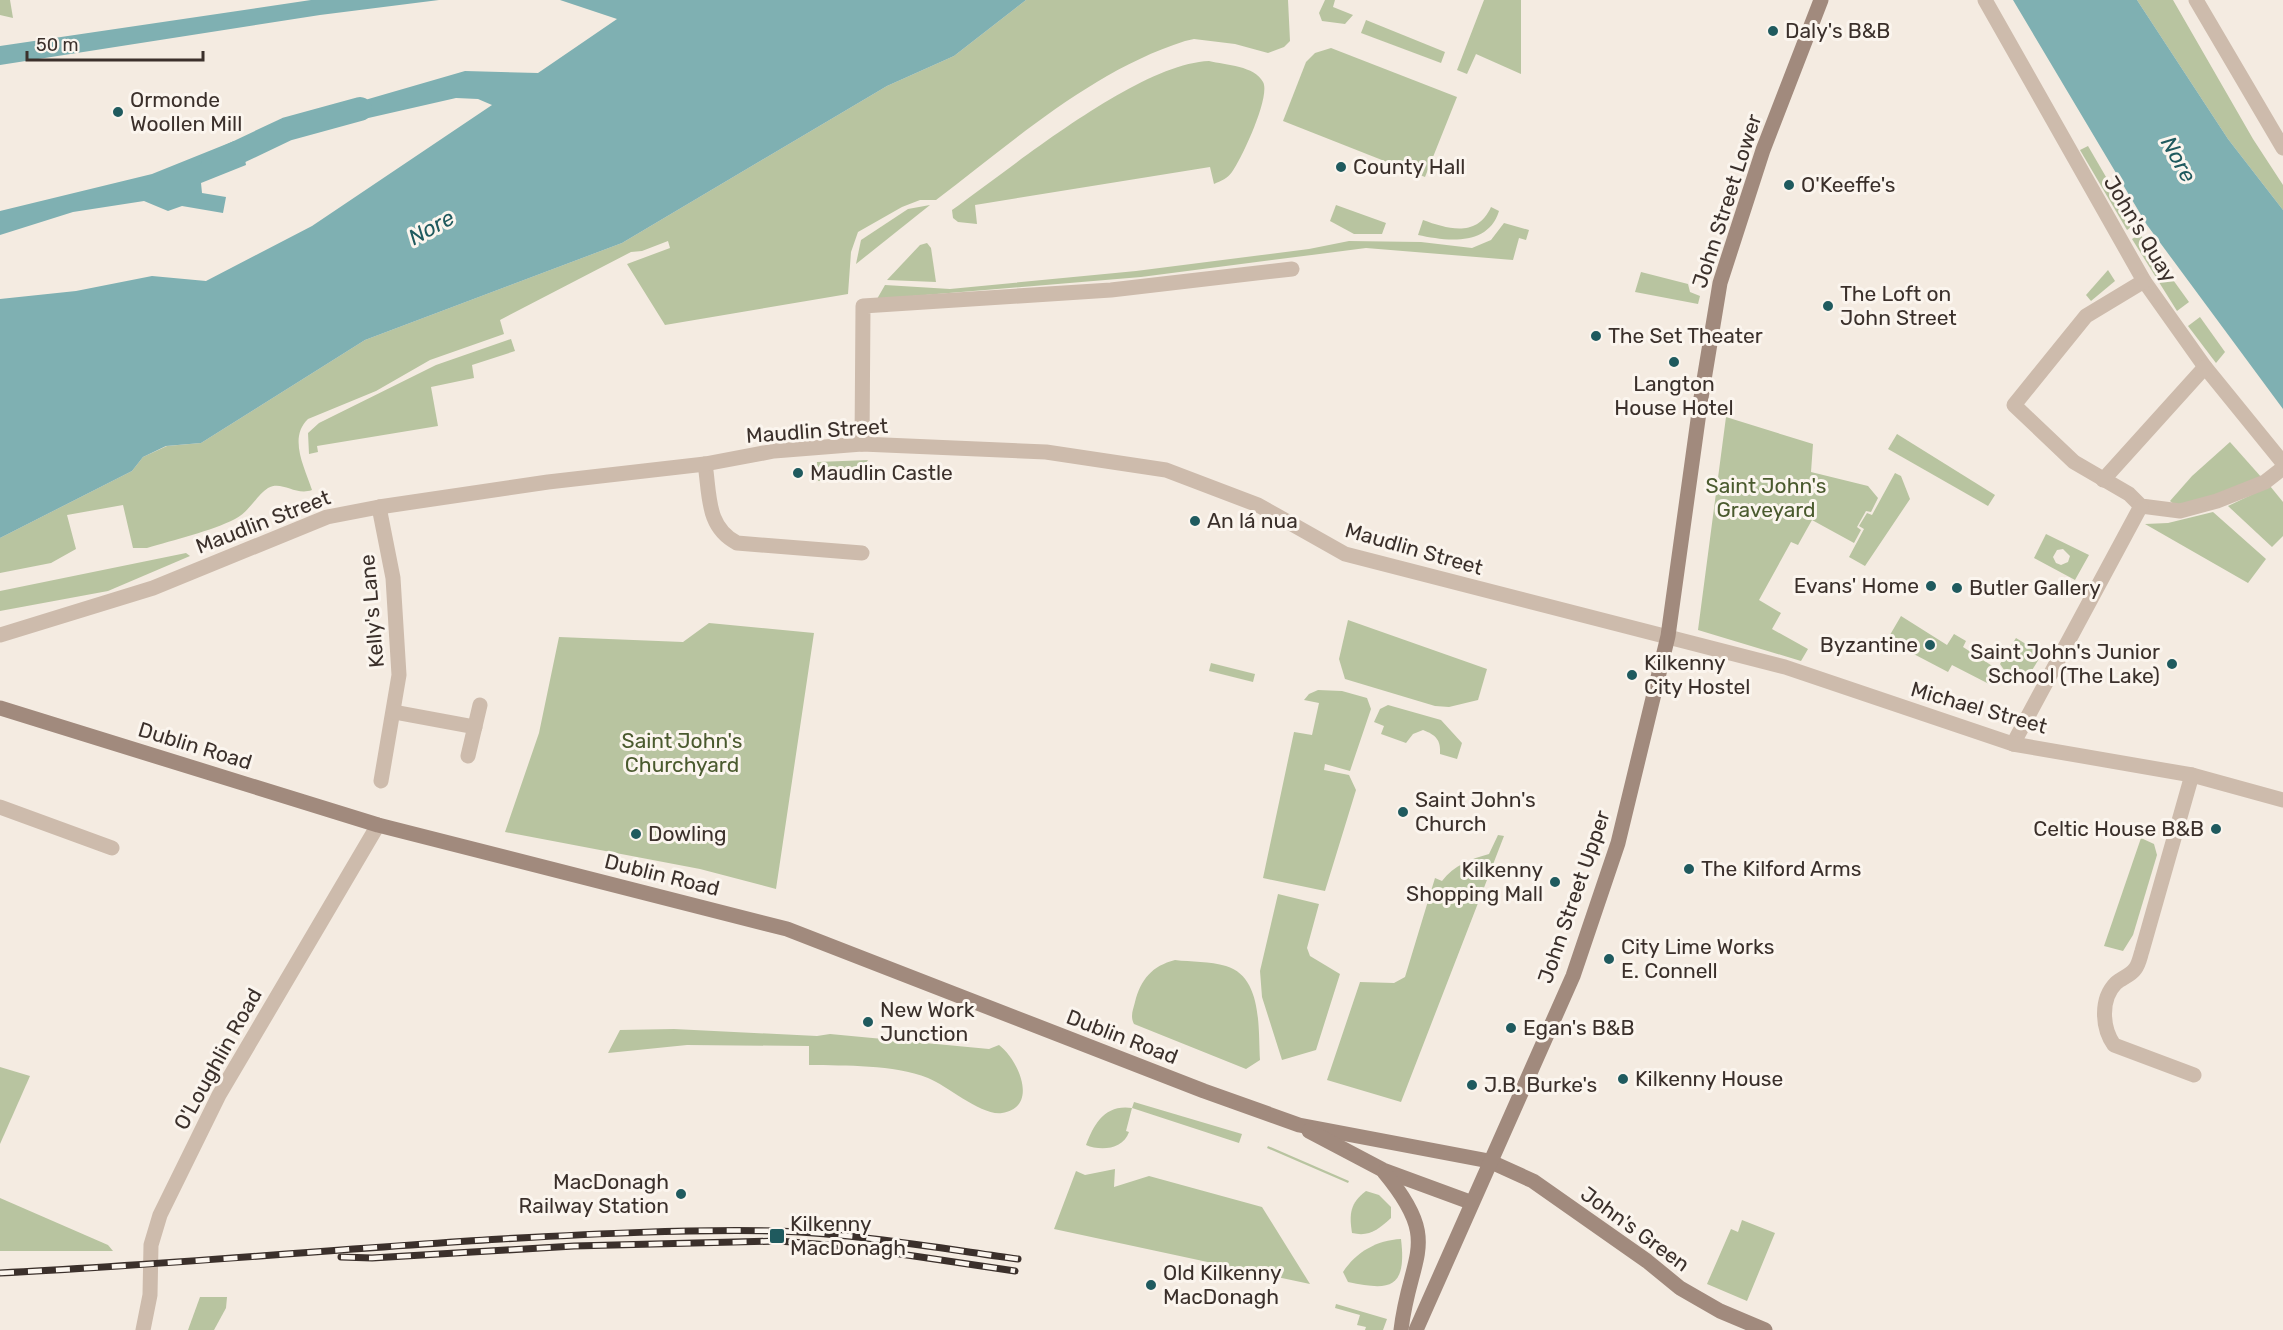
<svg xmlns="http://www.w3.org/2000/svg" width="2283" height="1330" viewBox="0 0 2283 1330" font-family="Rubik,sans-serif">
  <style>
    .green { fill: #b8c4a0; fill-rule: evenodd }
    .water { fill: #7fb0b2 }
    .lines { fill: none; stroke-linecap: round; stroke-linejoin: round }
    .canal { stroke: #7fb0b2; stroke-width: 24 }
    .minor { stroke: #cdbbac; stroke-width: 15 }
    .tertiary { stroke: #cdbbac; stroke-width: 15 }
    .secondary { stroke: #a18a7d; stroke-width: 15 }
    .rail-casing { stroke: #3b302b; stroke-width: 7 }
    .rail { stroke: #fbf5ee; stroke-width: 4.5; stroke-dasharray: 14; stroke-linecap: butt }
    .poi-dot { fill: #1f5a5e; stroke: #fbf5ee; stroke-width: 2 }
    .labels { text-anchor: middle; stroke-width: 6; stroke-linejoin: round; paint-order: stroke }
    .poi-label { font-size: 21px; fill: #3b302b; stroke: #fbf5ee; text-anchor: start }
    .street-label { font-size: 21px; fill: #3b302b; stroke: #fbf5ee }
    .park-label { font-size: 21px; fill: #4a5a2e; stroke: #fbf5ee }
    .water-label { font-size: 22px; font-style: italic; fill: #1f5a5e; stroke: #fbf5ee }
  </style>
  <rect width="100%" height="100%" fill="#f4ebe1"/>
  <g class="green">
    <path d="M0,0h10l3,18 -13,-3z"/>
    <path d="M1026,0h262l2,41 -6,6 -16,6 -33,-9 -41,-5 -9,2c-94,30 -172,101 -249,159h-16l-18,7 -44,25 -7,20 -3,42 -183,31 -38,-61 43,-16 -2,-7 -26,10 -11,1 -131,68 4,14 -74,26 -54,31 -68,28c-20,19 -3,49 4,71 -17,6 -30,-10 -44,-2 -11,7 -19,24 -33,31 -23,12 -62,21 -88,29h-14l-10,-43 -56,10 9,34 -25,14 -51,10v-35l132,-67 11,-14 24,-11 34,-3 164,-103 257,-97 265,-157 67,-30z"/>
    <path d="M1325,0h10l-2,7 20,8 -8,9 -23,-3 -3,-8z"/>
    <path d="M1484,0h37v74l-45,-20 -9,20 -10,-4z"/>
    <path d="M2137,0h36l80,139 30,46v25l-55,-71z"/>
    <path d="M1366,20l79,32 -4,11 -80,-30z"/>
    <path d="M1331,48l126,49 -32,80 -142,-56 23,-59 9,-9z"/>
    <path d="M1209,61c17,4 46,5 54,21 8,14 -21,76 -31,90 -4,6 -11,9 -18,12l-4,-17 -235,38 2,19 -19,-2 -5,-4 -1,-8c61,-43 185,-146 257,-149z"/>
    <path d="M2088,146l46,79 -7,5 -47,-80z"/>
    <path d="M930,205l-74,59 5,-24 47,-31z"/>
    <path d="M1336,205l50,18 -4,11h-28l-24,-13z"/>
    <path d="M1491,207l8,4c-11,36 -53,30 -81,24l5,-15c25,9 54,18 68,-13z"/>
    <path d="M1504,223l25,7 -3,10 -7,-2 -6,22 -147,-12 -225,29 -264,22 8,-14 65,4 186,-18 173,-22 40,-8 72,1 51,6 19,-8z"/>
    <path d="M2140,234l49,68 -12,9 -45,-72z"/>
    <path d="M927,243l4,5 5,34 -49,-2 33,-35z"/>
    <path d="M2108,270l7,11 -24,20 -5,-6z"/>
    <path d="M1641,272l47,12 2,8 10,4 -2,8 -63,-12z"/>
    <path d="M2200,317l25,35 -9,11 -28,-37z"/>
    <path d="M511,339l4,12 -43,14 2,13 -43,9 7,39 -121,20 1,6 -9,2 -1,-21 11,-10 117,-58z"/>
    <path d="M1726,417l87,27 -2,28 57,14 10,12 -7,14 -5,-1 -9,16 4,3 -7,13 -42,-23 -14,25 -7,-3 -32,58 22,13 -9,16 36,20 -7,12 -103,-31z"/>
    <path d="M1897,434l98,61 -7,11 -100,-57z"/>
    <path d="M2230,442l32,36 -43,17 -44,10 -5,-4 22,-25z"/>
    <path d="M868,460c-8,12 -36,21 -50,21l-1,-19z"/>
    <path d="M1895,473l6,3 9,23 -45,67 -16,-9 15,-28 -5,-3 8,-13 5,2z"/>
    <path d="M2270,486l13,16v34l-11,11 -44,-41z"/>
    <path d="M2213,512l53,47 -18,24 -103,-59 23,-1z"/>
    <path d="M2046,534l43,21 -14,25 -41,-22zM2063,549l7,7 -2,6 -7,3 -5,-2 -3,-6 4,-7z"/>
    <path d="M186,553l4,3 -82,35 -108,20v-20z"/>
    <path d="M1901,616l46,29 7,-11 12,7 -3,6 34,22 -8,15 -37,-19 -4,7 -61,-32z"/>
    <path d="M1348,620l139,49 -9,31 -29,7 -14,-1 -90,-27 -6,-20z"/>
    <path d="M709,623l105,10 -38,256 -76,-20 -195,-37 34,-99 20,-96 124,5z"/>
    <path d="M2016,638l26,16 -16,26 -13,3 -13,-19z"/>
    <path d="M1211,663l44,11 -2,8 -44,-11z"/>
    <path d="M1318,690l24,1 25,7 4,11 -21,62 -25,-7 -1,6 25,5 7,15 -31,101 -62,-13 31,-146 18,3 7,-32 -15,-3 5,-6z"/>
    <path d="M1388,705l53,15 21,23 -5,16 -17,-5c1,-14 -4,-19 -17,-24l-10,4 -7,9 -25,-9 3,-8 -10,-4 6,-13z"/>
    <path d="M1498,835l6,1 -103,266 -74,-22 33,-98 34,1 11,-6 30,-99 7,3c12,-16 29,-22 47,-27z"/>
    <path d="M2141,838l13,6 3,11 -24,80 -10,16 -19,-5z"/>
    <path d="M1278,894l41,10 -12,44 3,8 30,18 -24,76 -34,10 -20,-63 -2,-26z"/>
    <path d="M1175,960c16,2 35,1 51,6 37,11 32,64 34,94l-14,9 -112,-45c-4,-8 -1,-14 1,-22 6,-23 17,-36 40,-42z"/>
    <path d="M674,1029l143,7 13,-2 159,15 10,-4c19,14 41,62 3,68 -21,3 -54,-27 -74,-35 -35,-14 -82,-12 -119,-13v-19l-122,-1 -79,8 12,-23z"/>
    <path d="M0,1067l30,9 -30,68z"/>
    <path d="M1134,1102l108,32 -3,9 -107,-35 -6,23 3,1c-6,18 -29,19 -43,13 8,-21 19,-41 46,-37z"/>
    <path d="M1268,1146l81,35 -1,2 -81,-35z"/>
    <path d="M1115,1169l-1,18 35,-11 113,31 48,77 -256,-55 22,-58 9,4z"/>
    <path d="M1366,1191l13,4 12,12v11c-13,12 -22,19 -39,15 -3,-19 -2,-30 14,-42z"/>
    <path d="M0,1198l108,47 5,6h-113z"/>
    <path d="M1742,1220l33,13 -28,68 -40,-17 24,-55 7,3z"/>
    <path d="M1401,1239c6,50 -11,52 -53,43l-5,-10c13,-20 34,-32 58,-33z"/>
    <path d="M200,1297h27l-1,11 -12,22h-26z"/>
    <path d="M1336,1304l51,15 -4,11h-18l1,-3 -9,-2 3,-10 -25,-7z"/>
  </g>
  <g class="water">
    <path d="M311,0h128l-119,15 -320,50v-19z"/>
    <path d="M560,0h466l-72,56 -67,30 -265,157 -257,97 -164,103 -35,3 -23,11 -11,14 -132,67v-239l76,-8 76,-15 54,5 106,-55 180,-121 -14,-6 -22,-1 -127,29 -2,-16 138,-40 73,2 79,-54z"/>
    <path d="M2013,0h124l91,139 55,71v199l-136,-184z"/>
    <path d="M234,141l9,8 3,16 -45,18 1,10 24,4 -3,16 -41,-7 -14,5 -24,-10 -71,11 -73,23v-24l152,-37z"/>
  </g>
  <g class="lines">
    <path class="canal" d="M213,164l74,-35 73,-20"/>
    <g class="minor">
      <path d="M1985,0l159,281 61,86 78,96"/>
      <path d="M2144,281l-58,35 -72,89 60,57 55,32 12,12 39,5 37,-10 48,-19 18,-14"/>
      <path d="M862,444l1,-138 248,-16 181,-21"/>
      <path d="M705,464c5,31 1,63 32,79l125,10"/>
      <path d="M2103,480l102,-113"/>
      <path d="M379,507l14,71 6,97 -18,106"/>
      <path d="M394,712l81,15"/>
      <path d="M2013,744l128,-238"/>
      <path d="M468,756l12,-51"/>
      <path d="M2192,775l-50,176c-2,6 -3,13 -7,18 -4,6 -13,9 -19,14 -16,16 -14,45 -2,62l80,30"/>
      <path d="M0,807l112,41"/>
    </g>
    <g class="tertiary">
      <path d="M2196,0l87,148"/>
      <path d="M0,635l153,-47 174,-71 52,-10 169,-25 157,-18 69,-13 88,-7 184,8 120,18 92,35 87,49 440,113 228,77 179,31 91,25"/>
      <path d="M143,1330l7,-35 1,-50 9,-30 59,-120 159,-270"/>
    </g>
    <g class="secondary">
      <path d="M0,708l378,117 409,104 417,162 95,34 190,36 44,20 114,80 33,27 40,23 45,19"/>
      <path d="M1309,1131l74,39 87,32"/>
      <path d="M1384,1172c59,71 26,81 17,158"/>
      <path d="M1416,1330l157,-354 45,-133 50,-207 33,-238 19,-115 43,-133 58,-150"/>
    </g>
    <g class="rail-casing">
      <g id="rail">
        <path d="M341,1257l31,1 202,-12 205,-5 74,6 162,24"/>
        <path d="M0,1273c167,-8 334,-24 501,-34 92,-5 185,-10 277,-8 80,3 161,17 240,28"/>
      </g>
    </g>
    <use href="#rail" class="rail"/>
  </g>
  <g class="poi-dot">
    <circle cx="1773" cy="31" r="6"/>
    <circle cx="118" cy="112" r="6"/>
    <circle cx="1341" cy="167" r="6"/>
    <circle cx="1789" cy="185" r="6"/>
    <circle cx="1828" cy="306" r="6"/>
    <circle cx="1596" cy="336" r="6"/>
    <circle cx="1674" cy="362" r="6"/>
    <circle cx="798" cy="473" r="6"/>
    <circle cx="1195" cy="521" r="6"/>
    <circle cx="1931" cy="586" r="6"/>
    <circle cx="1957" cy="588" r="6"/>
    <circle cx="1930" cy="645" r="6"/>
    <circle cx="2172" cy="664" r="6"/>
    <circle cx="1632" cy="675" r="6"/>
    <circle cx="1403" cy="812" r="6"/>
    <circle cx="2216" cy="829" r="6"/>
    <circle cx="636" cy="834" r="6"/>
    <circle cx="1689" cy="869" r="6"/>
    <circle cx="1555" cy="882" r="6"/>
    <circle cx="1609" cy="959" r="6"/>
    <circle cx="868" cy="1022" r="6"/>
    <circle cx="1511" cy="1028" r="6"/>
    <circle cx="1623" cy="1079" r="6"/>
    <circle cx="1472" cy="1085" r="6"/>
    <circle cx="681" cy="1194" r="6"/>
    <rect x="769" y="1228" width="16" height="16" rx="3"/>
    <circle cx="1151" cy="1285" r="6"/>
  </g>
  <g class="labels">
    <g class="poi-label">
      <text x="1785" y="38">Daly's B&amp;B</text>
      <text x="130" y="107">Ormonde<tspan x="130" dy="24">Woollen Mill</tspan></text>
      <text x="1353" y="174">County Hall</text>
      <text x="1801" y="192">O'Keeffe's</text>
      <text x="1840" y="301">The Loft on<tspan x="1840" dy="24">John Street</tspan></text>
      <text x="1608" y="343">The Set Theater</text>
      <text x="1674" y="391" text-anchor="middle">Langton<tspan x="1674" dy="24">House Hotel</tspan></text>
      <text x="810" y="480">Maudlin Castle</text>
      <text x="1207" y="528">An lá nua</text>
      <text x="1919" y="593" text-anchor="end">Evans' Home</text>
      <text x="1969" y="595">Butler Gallery</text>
      <text x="1918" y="652" text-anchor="end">Byzantine</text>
      <text x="2160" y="659" text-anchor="end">Saint John's Junior<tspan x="2160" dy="24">School (The Lake)</tspan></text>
      <text x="1644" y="670">Kilkenny<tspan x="1644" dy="24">City Hostel</tspan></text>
      <text x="1415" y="807">Saint John's<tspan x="1415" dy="24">Church</tspan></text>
      <text x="2204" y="836" text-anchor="end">Celtic House B&amp;B</text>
      <text x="648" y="841">Dowling</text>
      <text x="1701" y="876">The Kilford Arms</text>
      <text x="1543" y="877" text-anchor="end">Kilkenny<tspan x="1543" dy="24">Shopping Mall</tspan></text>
      <text x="1621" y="954">City Lime Works<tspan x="1621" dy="24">E. Connell</tspan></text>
      <text x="880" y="1017">New Work<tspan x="880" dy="24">Junction</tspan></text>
      <text x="1523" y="1035">Egan's B&amp;B</text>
      <text x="1635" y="1086">Kilkenny House</text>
      <text x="1484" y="1092">J.B. Burke's</text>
      <text x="669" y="1189" text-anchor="end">MacDonagh<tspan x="669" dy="24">Railway Station</tspan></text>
      <text x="790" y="1231">Kilkenny<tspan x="790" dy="24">MacDonagh</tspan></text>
      <text x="1163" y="1280">Old Kilkenny<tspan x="1163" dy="24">MacDonagh</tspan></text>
    </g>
    <g class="street-label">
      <text transform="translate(1727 201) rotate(-72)" y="7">John Street Lower</text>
      <text transform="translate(2140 229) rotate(59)" y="7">John's Quay</text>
      <text transform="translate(817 431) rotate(-4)" y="7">Maudlin Street</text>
      <text transform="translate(263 522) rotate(-21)" y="7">Maudlin Street</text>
      <text transform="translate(1414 549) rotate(16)" y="7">Maudlin Street</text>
      <text transform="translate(372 611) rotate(-95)" y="7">Kelly's Lane</text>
      <text transform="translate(1979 708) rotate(16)" y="7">Michael Street</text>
      <text transform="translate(195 746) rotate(17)" y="7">Dublin Road</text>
      <text transform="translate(662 875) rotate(14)" y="7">Dublin Road</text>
      <text transform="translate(1574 897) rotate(-71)" y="7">John Street Upper</text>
      <text transform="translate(1122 1037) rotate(21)" y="7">Dublin Road</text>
      <text transform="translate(218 1059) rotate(-61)" y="7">O'Loughlin Road</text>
      <text transform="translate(1635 1229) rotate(36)" y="7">John's Green</text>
    </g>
    <g class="park-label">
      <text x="1766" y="493">Saint John's<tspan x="1766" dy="24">Graveyard</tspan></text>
      <text x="682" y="748">Saint John's<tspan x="682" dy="24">Churchyard</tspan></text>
    </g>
    <g class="water-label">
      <text transform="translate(2179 159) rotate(61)" y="8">Nore</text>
      <text transform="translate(431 227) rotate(-29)" y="8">Nore</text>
    </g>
  </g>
  <path d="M27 51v9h176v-9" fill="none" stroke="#3b302b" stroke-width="3"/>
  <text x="36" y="51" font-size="18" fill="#3b302b" stroke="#fbf5ee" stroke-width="4.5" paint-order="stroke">50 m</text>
</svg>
